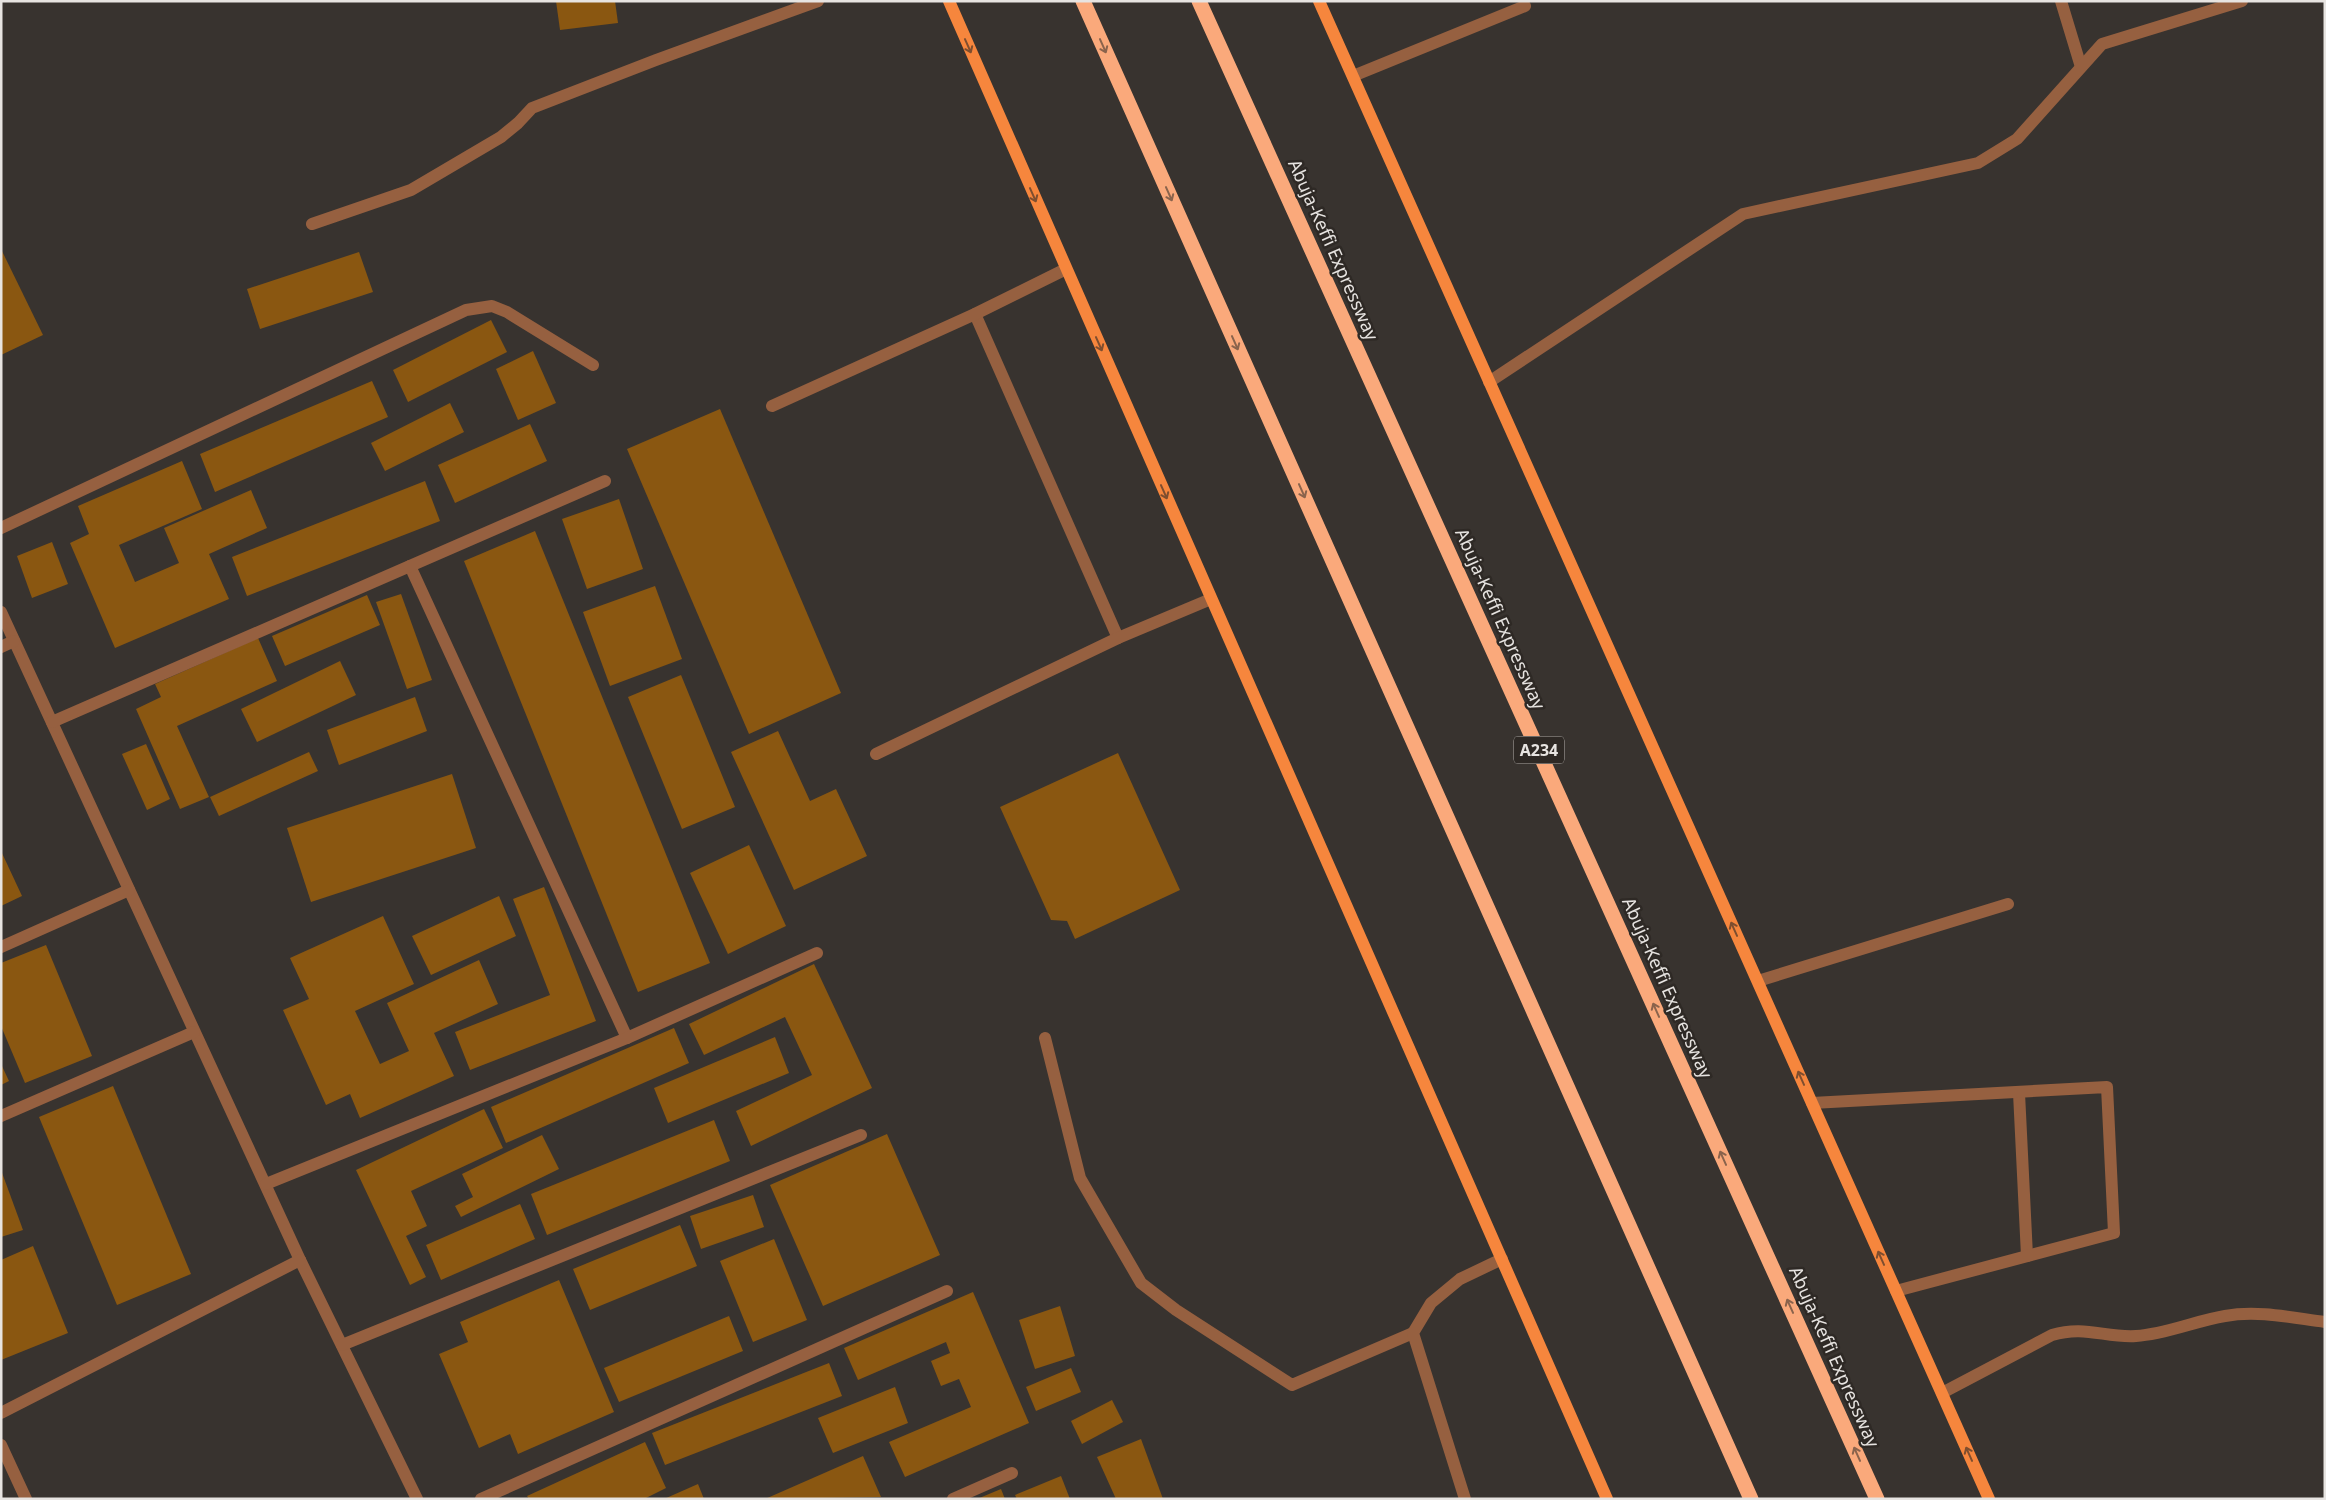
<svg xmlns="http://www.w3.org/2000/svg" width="2326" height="1500" viewBox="0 0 2326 1500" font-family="'Noto Sans',sans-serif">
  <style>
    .building { fill: #8a5711 }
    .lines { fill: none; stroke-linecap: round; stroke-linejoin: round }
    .minor { stroke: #966040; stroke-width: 12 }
    .major { stroke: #f6863d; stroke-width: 12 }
    .highway { stroke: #faa97b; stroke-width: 15 }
    .oneway { stroke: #7e4e2f }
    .oneway2 { stroke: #8a634c }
    .labels { text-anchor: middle; stroke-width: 5; stroke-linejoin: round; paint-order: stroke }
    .shield { fill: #2e2925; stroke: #b0aca9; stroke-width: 1 }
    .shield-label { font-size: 16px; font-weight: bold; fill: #e7e4e1 }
    .street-label { font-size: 18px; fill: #e7e4e1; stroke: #2e2925 }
  </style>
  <rect width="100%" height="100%" fill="#38332f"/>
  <g class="building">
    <path d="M556,1h59l3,22 -58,7z"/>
    <path d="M1,249l42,86 -42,20z"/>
    <path d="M359,252l14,40 -113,37 -13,-40z"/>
    <path d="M491,320l16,32 -99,50 -15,-32z"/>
    <path d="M533,351l23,52 -38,17 -22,-51z"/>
    <path d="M372,381l16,36 -173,75 -15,-38z"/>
    <path d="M450,403l14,29 -79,39 -14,-28z"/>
    <path d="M720,409l121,284 -92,41 -122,-285z"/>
    <path d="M530,424l17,37 -92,42 -17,-38z"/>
    <path d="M182,461l20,48 -83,36 16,37 44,-19 -15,-35 87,-38 16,38 -58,26 20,45 -114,49 -45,-105 19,-9 -11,-28z"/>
    <path d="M425,481l15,40 -193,75 -15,-39z"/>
    <path d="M619,499l24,70 -56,20 -25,-70z"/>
    <path d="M535,531l175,432 -72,29 -174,-431z"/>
    <path d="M52,542l16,42 -36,14 -15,-42z"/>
    <path d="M655,586l27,73 -72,27 -27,-74z"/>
    <path d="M401,594l31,86 -25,9 -31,-87z"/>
    <path d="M367,595l13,30 -95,41 -13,-30z"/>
    <path d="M258,638l19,43 -100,45 32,71 -29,12 -44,-100 25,-12 -6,-13z"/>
    <path d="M340,661l16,34 -99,47 -16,-33z"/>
    <path d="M681,675l54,132 -53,22 -54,-132z"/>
    <path d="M415,697l12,34 -88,34 -12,-35z"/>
    <path d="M778,731l32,70 26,-12 31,67 -73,34 -63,-138z"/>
    <path d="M146,744l24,55 -23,11 -25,-56z"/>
    <path d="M309,752l9,19 -99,45 -9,-19z"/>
    <path d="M1118,753l62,137 -105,49 -8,-18 -16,-1 -51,-113z"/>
    <path d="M452,774l24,74 -165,54 -24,-74z"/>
    <path d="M749,845l37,81 -58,28 -38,-81z"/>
    <path d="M1,851l21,45 -21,10z"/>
    <path d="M544,887l52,134 -126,49 -15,-38 95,-37 -37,-96z"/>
    <path d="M499,896l17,40 -85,39 -19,-39z"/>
    <path d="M383,916l31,68 -59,27 25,53 29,-13 -22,-48 92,-43 19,44 -64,29 20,43 -94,42 -10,-24 -24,11 -43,-95 26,-11 -19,-41z"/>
    <path d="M46,945l46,111 -67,27 -24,-57v-63z"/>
    <path d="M814,964l58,124 -121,58 -15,-35 76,-36 -27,-58 -81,38 -15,-31z"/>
    <path d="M674,1028l15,35 -183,80 -15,-36z"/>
    <path d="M775,1037l14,36 -121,50 -14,-35z"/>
    <path d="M1,1064l8,17 -8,4z"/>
    <path d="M113,1086l78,188 -74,31 -78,-188z"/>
    <path d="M484,1109l19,39 -92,43 16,35 -21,10 20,41 -16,8 -54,-115z"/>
    <path d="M714,1120l16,41 -183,74 -16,-41z"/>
    <path d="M887,1134l53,121 -117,51 -53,-121z"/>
    <path d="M542,1135l17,34 -98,48 -6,-11 18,-9 -11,-23z"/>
    <path d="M1,1170l22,60 -22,7z"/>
    <path d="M753,1195l11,32 -63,22 -11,-33z"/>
    <path d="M520,1204l15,35 -94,41 -15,-35z"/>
    <path d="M680,1225l17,41 -107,44 -17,-41z"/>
    <path d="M774,1239l33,81 -54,22 -33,-81z"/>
    <path d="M33,1246l35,87 -67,27v-100z"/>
    <path d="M559,1280l55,132 -96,42 -8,-20 -31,14 -40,-94 29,-12 -8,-20z"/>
    <path d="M973,1292l56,131 -124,54 -16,-35 82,-35 -12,-28 -18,7 -10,-25 19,-8 -4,-11 -88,38 -14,-32z"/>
    <path d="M1060,1306l15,50 -40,13 -16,-49z"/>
    <path d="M729,1316l14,35 -124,51 -15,-34z"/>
    <path d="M829,1363l13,33 -177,69 -13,-32z"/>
    <path d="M1071,1368l10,24 -45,19 -10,-24z"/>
    <path d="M895,1387l13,36 -75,30 -15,-35z"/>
    <path d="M1112,1400l11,22 -41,22 -11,-23z"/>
    <path d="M1141,1439l22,60h-47l-19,-42z"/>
    <path d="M645,1442l21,46 -22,11h-115l-2,-3z"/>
    <path d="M863,1456l18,41 -116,2z"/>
    <path d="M1061,1476l9,23h-53l-2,-4z"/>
    <path d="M698,1484l6,15h-40z"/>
    <path d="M1001,1489l4,10h-28z"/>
  </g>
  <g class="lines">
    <g class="minor">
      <path d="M2061,1l20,66"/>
      <path d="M1353,76l172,-70"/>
      <path d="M312,224l99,-34 90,-53 17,-14 14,-15 124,-48 162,-59"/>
      <path d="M975,314l143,324"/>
      <path d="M1489,382l254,-168 235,-51 39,-24 85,-95 140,-43"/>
      <path d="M772,406l203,-92 91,-45"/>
      <path d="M1,528l465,-218 26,-4 15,6 86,53"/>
      <path d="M410,566l217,472"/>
      <path d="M1,612l299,648 117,239"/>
      <path d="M1,647l13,-6"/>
      <path d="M52,722l553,-241"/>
      <path d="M876,754l242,-116 93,-39"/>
      <path d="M1,947l128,-57"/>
      <path d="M1758,981l250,-77"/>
      <path d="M1045,1038l35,140 61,105 35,27 116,75 121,-52"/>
      <path d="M2019,1093l8,163"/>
      <path d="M1812,1103l295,-16 7,146 -218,58"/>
      <path d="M1,1116l193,-84"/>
      <path d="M266,1184l361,-146 190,-85"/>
      <path d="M342,1345l519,-210"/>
      <path d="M1942,1393l110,-58c33,-10 53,3 84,1 30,-2 59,-15 89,-20 33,-6 68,2 100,6"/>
      <path d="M1,1413l299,-153"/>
      <path d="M1,1445l25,54"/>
      <path d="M481,1499l466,-208"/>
      <path d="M953,1499l59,-26"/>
      <path d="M1465,1499l-52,-166 18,-30 29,-24 42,-20"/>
    </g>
    <g class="major">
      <path d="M949,1l658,1498"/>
      <path d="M1319,1l670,1498"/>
    </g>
    <g class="highway">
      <path d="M1083,1l668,1498"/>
      <path d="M1199,1l678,1498"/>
    </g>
  </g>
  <defs><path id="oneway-shaft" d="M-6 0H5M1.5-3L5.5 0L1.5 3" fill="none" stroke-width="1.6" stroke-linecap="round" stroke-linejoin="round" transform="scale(1.25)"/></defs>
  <g class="oneway">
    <use href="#oneway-shaft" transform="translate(968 46) rotate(66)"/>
    <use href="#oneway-shaft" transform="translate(1033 195) rotate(66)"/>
    <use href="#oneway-shaft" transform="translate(1099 344) rotate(66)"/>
    <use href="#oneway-shaft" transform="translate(1164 492) rotate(66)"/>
    <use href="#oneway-shaft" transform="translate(1734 929) rotate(-114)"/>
    <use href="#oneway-shaft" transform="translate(1801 1078) rotate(-114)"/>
    <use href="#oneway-shaft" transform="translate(1881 1258) rotate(-114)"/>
    <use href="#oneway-shaft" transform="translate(1969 1454) rotate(-114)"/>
  </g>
  <g class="oneway2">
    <use href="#oneway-shaft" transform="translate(1103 46) rotate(66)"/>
    <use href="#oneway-shaft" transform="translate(1169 194) rotate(66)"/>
    <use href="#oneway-shaft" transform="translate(1235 343) rotate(66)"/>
    <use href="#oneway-shaft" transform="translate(1302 491) rotate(66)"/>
    <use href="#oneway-shaft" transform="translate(1656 1010) rotate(-114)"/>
    <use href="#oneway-shaft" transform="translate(1723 1158) rotate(-114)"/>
    <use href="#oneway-shaft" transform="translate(1790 1306) rotate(-114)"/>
    <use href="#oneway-shaft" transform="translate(1857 1454) rotate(-114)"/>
  </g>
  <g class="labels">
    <rect class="shield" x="1514" y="736.5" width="50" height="27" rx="4"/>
    <g class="shield-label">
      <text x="1539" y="756">A234</text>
    </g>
    <g class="street-label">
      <text transform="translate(1333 250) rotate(66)" y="6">Abuja-Keffi Expressway</text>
      <text transform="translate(1500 619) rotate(66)" y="6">Abuja-Keffi Expressway</text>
      <text transform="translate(1667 988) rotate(66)" y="6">Abuja-Keffi Expressway</text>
      <text transform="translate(1834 1357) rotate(66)" y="6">Abuja-Keffi Expressway</text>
    </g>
  </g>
  <rect width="2326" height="1500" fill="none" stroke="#e7e4e1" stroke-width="5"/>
</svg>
